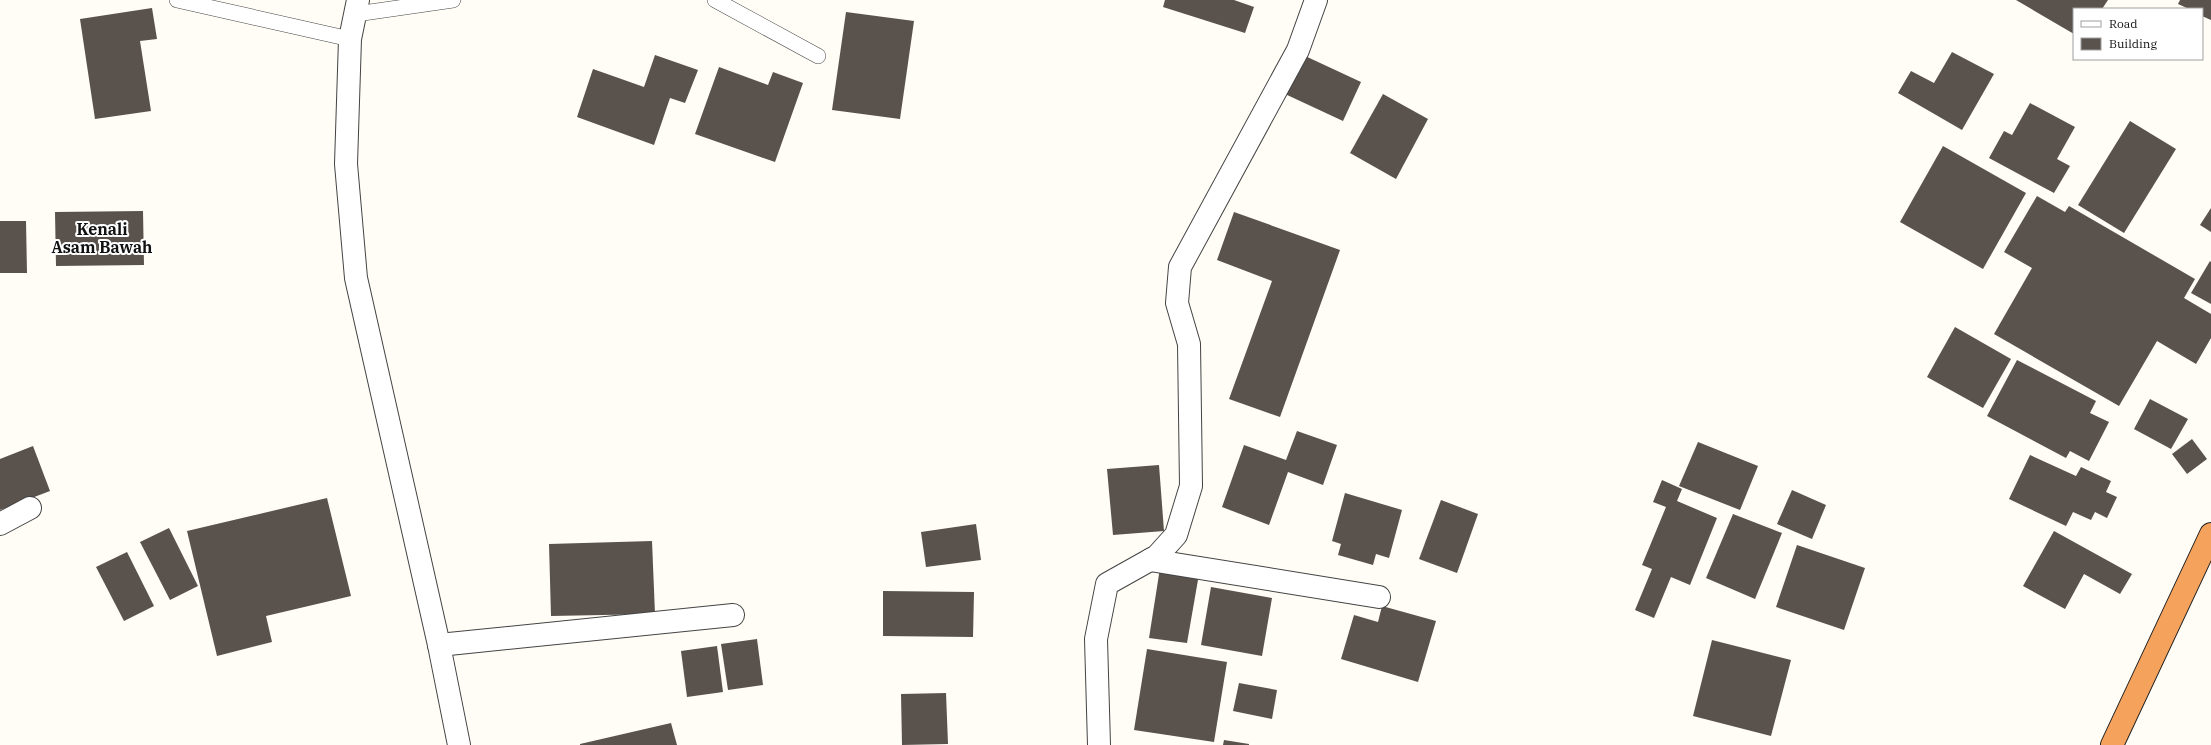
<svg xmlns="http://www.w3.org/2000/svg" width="2211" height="745" viewBox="0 0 2211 745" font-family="'IBM Plex Serif',serif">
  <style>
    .building { fill: #5a524d }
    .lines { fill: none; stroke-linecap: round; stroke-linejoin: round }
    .lane-casing { stroke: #444; stroke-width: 16 }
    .street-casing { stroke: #444; stroke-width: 24 }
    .highway-casing { stroke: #222; stroke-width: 24 }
    .lane { stroke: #fff; stroke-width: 15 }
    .street { stroke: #fff; stroke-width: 22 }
    .highway { stroke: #f5a25d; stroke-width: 22 }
    .labels { text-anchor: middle; stroke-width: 4; stroke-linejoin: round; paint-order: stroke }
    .quarter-label { font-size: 16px; font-weight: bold; fill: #111; stroke: #fff }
  </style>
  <rect width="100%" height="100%" fill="#fffdf5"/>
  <g class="building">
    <path d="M1165,0h69l20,7 -9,26 -82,-26z"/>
    <path d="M2016,0h92l-6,9h-28v25z"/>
    <path d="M2180,0h31v20l-9,-4v-7h-13l-11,-5z"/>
    <path d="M152,8l5,31 -17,2 11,70 -56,8 -15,-100z"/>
    <path d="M846,12l68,9 -14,98 -68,-9z"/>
    <path d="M1952,52l42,22 -32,56 -64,-37 13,-22 23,12z"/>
    <path d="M655,55l43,15 -13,33 -15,-5 -16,47 -77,-28 16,-48 51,18z"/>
    <path d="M1303,55l58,27 -18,39 -58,-27z"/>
    <path d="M719,67l49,18 5,-13 30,11 -28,79 -80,-28z"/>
    <path d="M1383,94l45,25 -32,60 -46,-26z"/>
    <path d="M2030,103l45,24 -18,32 13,7 -16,27 -65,-35 15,-27 8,4z"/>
    <path d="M2130,121l46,28 -52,84 -46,-28z"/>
    <path d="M1943,146l83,47 -43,76 -83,-47z"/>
    <path d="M2037,196l28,16 4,-6 126,73 -11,19 27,16v24l-15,26 -39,-23 -38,65 -125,-72 38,-66 -28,-16z"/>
    <path d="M2211,208v24l-11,-7z"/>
    <path d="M143,211l1,54 -88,1 -1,-54z"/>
    <path d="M1234,212l106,38 -60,167 -51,-18 43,-118 -55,-21z"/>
    <path d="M0,221h26l1,52h-27z"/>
    <path d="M2210,261l1,1v42l-20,-11z"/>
    <path d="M1955,327l56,32 -28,49 -56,-31z"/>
    <path d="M2017,360l79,41 -6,12 19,9 -20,39 -19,-10 -4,7 -79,-42z"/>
    <path d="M2150,399l38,20 -17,30 -37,-20z"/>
    <path d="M1297,431l40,14 -14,40 -35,-13 -19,53 -47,-18 22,-62 42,15z"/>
    <path d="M2192,439l15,20 -20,15 -15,-20z"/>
    <path d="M1698,442l60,24 -18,44 -61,-24z"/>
    <path d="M33,446l17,45 -50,19v-51z"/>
    <path d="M2030,455l46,21 5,-9 30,14 -5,11 11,5 -10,21 -12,-6 -4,8 -18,-8 -7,14 -57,-27z"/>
    <path d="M1159,465l5,66 -51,4 -6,-66z"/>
    <path d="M1662,480l20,9 -5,12 40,17 -27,67 -19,-8 -17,41 -19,-8 17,-41 -10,-4 24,-58 -13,-5z"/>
    <path d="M1792,490l34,15 -14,34 -35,-15z"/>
    <path d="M1345,493l57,17 -13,48 -13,-4 -3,11 -35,-10 3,-11 -9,-3z"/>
    <path d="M327,498l24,98 -85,20 6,26 -55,14 -30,-125z"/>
    <path d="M1441,500l37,14 -21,59 -38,-14z"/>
    <path d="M1733,514l49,19 -27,66 -49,-21z"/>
    <path d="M976,524l5,36 -55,7 -5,-35z"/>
    <path d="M169,528l29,58 -28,14 -30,-58z"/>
    <path d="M2054,531l78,43 -12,20 -36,-20 -19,35 -42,-23z"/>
    <path d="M652,541l3,73 -104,2 -2,-72z"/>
    <path d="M1797,545l68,23 -21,62 -68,-23z"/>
    <path d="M127,552l27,54 -30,15 -28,-54z"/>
    <path d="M1160,568l39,6 -12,69 -38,-5z"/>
    <path d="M1211,587l61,11 -10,58 -61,-11z"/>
    <path d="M883,591l91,1 -1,45 -90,-1z"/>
    <path d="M1382,606l54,15 -18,61 -77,-23 13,-44 24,7z"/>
    <path d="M757,639l6,46 -35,5 -7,-46z"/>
    <path d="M1712,640l79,20 -20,76 -78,-20z"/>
    <path d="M717,646l6,46 -36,5 -6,-46z"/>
    <path d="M1147,649l80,13 -13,80 -80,-12z"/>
    <path d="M1239,683l38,7 -5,29 -39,-8z"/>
    <path d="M946,693l2,51 -46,1 -1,-51z"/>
    <path d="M671,723l6,22h-97v-1z"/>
    <path d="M1224,740l25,4v1h-26z"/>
  </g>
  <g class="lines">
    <g class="lane-casing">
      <g id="lane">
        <path d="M177,0l173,39"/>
        <path d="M715,0l103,56"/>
        <path d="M356,14l97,-14"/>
      </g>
    </g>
    <g class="street-casing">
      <g id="street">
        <path d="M358,0l-8,39 -4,125 10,114 83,367 20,100"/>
        <path d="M0,524l30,-16"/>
        <path d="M1150,560l229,37"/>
        <path d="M439,645l294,-30"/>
        <path d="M1099,745l-3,-106 11,-55 50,-28 19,-21 15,-49 -2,-142 -12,-41 3,-36 118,-217 18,-50"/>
      </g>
    </g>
    <g class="highway-casing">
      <path id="highway" d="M2112,745l99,-211"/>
    </g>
    <use href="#lane" class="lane"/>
    <use href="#street" class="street"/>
    <use href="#highway" class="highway"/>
  </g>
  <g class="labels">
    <g class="quarter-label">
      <text x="102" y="235">Kenali<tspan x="102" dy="18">Asam Bawah</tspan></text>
    </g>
  </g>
  <rect x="2073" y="8" width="130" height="52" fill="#ffffff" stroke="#a0a0a0"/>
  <rect x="2081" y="21" width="20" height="6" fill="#ffffff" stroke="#a0a0a0"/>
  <text x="2109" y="28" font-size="12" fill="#111111">Road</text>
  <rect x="2081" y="38" width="20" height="12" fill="#5a524d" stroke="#a0a0a0"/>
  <text x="2109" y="48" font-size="12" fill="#111111">Building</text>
</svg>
